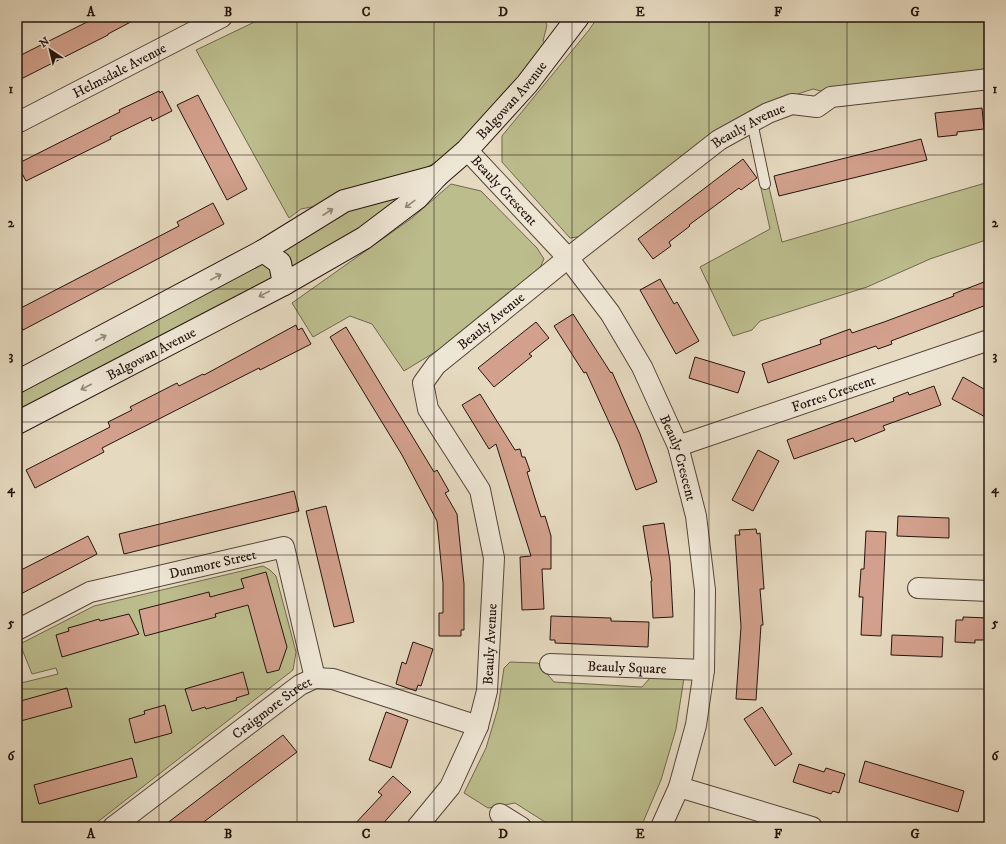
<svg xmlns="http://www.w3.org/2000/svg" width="1006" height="844" viewBox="0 0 1006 844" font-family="'IM FELL DW Pica',serif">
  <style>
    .green { fill: #bcbd8d; stroke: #70684e }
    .building { fill: #d2a08c; stroke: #25140e }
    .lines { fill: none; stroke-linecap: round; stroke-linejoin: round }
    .lane-casing { stroke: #55453a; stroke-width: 12 }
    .street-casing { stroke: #55453a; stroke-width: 22 }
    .secondary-casing { stroke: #25140e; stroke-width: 24 }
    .lane { stroke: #eee6d5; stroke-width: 10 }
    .street { stroke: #eee6d5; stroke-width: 20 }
    .secondary { stroke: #eee6d5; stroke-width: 22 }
    .oneway { stroke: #94887b }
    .grid { fill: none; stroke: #25140e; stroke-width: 1; stroke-opacity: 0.55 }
    .labels { text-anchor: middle; stroke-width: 3; stroke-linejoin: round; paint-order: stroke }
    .street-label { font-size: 14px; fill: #25140e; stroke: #eee6d5 }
    .neatline { fill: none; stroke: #25140e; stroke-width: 1.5 }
    .grid-label { font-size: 13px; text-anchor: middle; font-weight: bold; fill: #25140e }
  </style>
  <rect width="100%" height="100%" fill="#e5d9bf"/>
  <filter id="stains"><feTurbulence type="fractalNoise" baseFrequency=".005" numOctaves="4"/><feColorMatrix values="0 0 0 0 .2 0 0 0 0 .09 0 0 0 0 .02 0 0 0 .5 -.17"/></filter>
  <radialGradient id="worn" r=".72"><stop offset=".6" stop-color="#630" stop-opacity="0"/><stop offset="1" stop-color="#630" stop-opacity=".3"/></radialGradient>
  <g class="green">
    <path d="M265,17h278l4,8 -4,16 4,3 -66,78 -32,32 -35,21 -87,29 -26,5 -12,9 -93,-168z"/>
    <path d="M598,17h391v53l-56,5 -5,6 -103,11 -12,-3 -49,16 -180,131 -14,2 -68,-76v-26l87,-106z"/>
    <path d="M989,182v57l-59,20 -63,28 -107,34 -8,9 -19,6 -33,-69 70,-38 -10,-45 8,-1 14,59z"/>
    <path d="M451,184l30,7 56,57 7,11 -5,11 -94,76 -41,25 -32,-47 -22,-8 -37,21 -21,-34 120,-85z"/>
    <path d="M414,194l-125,79 -14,-22 68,-43z"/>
    <path d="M259,260l15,6 -3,18 -254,133v-29z"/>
    <path d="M263,566l7,4 6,6 20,76 -3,18 -202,157h-74v-143l41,-10 -2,-6 -24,6 -12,-30 74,-38z"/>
    <path d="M510,662l28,1 16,19 88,5 9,-10 33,1 -8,51 -15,51 -20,47h-88l-38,-24 -27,5 -24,-15 22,-45 12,-40 6,-40z"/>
  </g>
  <g class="building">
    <path d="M97,17h43l-32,17v1l-91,46v-24z"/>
    <path d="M159,91l1,2 2,-2 10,20 -20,10 -1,-4 -41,20 1,2 -85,42 -9,-17 103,-52 -1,-2z"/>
    <path d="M198,95l49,94 -20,11 -50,-95z"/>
    <path d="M982,108l2,21 -27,3v3l-19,2 -3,-24z"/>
    <path d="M921,139l6,21 -148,36 -5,-20z"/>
    <path d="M743,159l14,19 -16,12 -2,-2 -50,37 1,1 -21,16 2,4 -18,13 -15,-20z"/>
    <path d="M213,203l11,21 -201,106 -6,-11v-9l162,-84 -2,-4z"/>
    <path d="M660,279l14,25 3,-2 22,39 -23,13 -36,-64z"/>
    <path d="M984,282l1,3 4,-2v21l-98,37 1,3 -14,5 -2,-3 -108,37 -6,-19 59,-20 -1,-4 30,-11 2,4 32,-11 70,-26 -1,-2z"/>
    <path d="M573,314l38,59 1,-1 28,62 17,48 -21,8 -17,-46 -33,-72 -2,1 -30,-47z"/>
    <path d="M536,322l13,16 -20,16 3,2 -38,31 -16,-19z"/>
    <path d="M296,325l2,5 4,-2 9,16 -51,26 -1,-2 -157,80 2,4 -69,36 -9,-18 84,-43 -2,-5 24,-12 -2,-3 47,-24 2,3 24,-12 1,1z"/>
    <path d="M346,327l88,145 3,-2 12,21 -4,2 12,21 7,70v46h-3v6h-22v-23h4v-30l-6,-62 -35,-66 -72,-118z"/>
    <path d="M695,357l50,15 -7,21 -49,-15z"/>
    <path d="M963,377l26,15v27l-37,-20z"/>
    <path d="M934,386l7,19 -58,21 2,4 -30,12 -2,-4 -59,21 -7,-19 107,-39 -1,-3 15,-6 1,3z"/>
    <path d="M480,394l35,56 5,-1 2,8h3l5,14 -3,1 7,23 7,22 4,-1 6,20v33h-9l2,40 -22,1 -2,-53 11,-1 -35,-112 -7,5 -27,-44z"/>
    <path d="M758,450l21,11 -26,50 -21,-11z"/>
    <path d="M294,491l5,20 -175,43 -5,-20z"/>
    <path d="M326,506l28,116 -20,5 -28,-116z"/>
    <path d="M898,516l51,2v20l-52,-2z"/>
    <path d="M664,523l6,39 3,55 -20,1 -2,-37h1l-9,-55z"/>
    <path d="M756,529l1,5 3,-1 4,56h-4l3,36h-2l-5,75 -20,-1 5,-72 -6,-92h5l-1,-5z"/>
    <path d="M866,531l20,1 -5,104 -20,-1 2,-38h-4l2,-28h3z"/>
    <path d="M88,536l9,18 -80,42v-24z"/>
    <path d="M266,572l21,75 -8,23 -12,3 -19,-68 -33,9 1,3 -71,19 -1,-3 -5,-23 70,-18 1,5 34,-9 -3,-9z"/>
    <path d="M129,614l10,20 -77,23 -6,-22 13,-4 -1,-3 11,-3 20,-6 1,2z"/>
    <path d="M551,616l60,2v3l38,1 -1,25 -93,-4v-3h-5z"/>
    <path d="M963,617l26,1v22h-14v3l-20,-1 1,-22h7z"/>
    <path d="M892,635l51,2 -1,20 -51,-2z"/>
    <path d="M413,642l20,7 -12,37 -3,-1 -2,6 -20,-7 6,-22 4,2z"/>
    <path d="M243,672l6,22 -13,4 1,2 -31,9 -1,-2 -13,4 -7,-22z"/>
    <path d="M67,688l5,19 -55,15v-20z"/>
    <path d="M165,705l7,28 -37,10 -6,-24 16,-5 -1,-3z"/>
    <path d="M762,707l30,47 -17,12 -31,-47z"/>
    <path d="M386,712l22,8 -17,48 -22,-8z"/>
    <path d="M283,735l14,17 -55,41 -45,34h-35z"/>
    <path d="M132,758l5,19 -98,27 -5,-19z"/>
    <path d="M865,761l99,30 -6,21 -99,-30z"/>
    <path d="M799,764l25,8 2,-4 19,6 -6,19 -6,-2 -2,3 -38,-12z"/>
    <path d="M393,776l18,16 -31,35h-28l30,-32 -4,-3z"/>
  </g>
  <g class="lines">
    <g class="lane-casing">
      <path id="lane" d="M752,122l13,62"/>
    </g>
    <g class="street-casing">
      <g id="street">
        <path id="s1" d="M17,123l205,-106"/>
        <path id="s2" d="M467,150l101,108 42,55 32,54 36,79 18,70 9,74 -1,80 -8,55 -17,62 -18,40"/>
        <path id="s3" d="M678,446l311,-106"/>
        <path d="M918,588l71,3"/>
        <path id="s4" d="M17,630l73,-38 194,-45 31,131"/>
        <path id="s5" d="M550,664l154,6"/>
        <path d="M679,787l133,40"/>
        <path d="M500,814l21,13"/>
        <path id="s6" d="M113,827l187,-142 15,-7 18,1 145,47"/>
        <path id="s7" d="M417,827l33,-40 28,-61 9,-35 7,-133 -14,-68 -52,-81 -5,-26 13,-18 132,-107 151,-118 49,-27 24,-9 25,3 14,-10 158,-18"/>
      </g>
    </g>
    <g class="secondary-casing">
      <g id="secondary">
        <path d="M263,251l17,12 4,21"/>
        <path d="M17,382l246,-131 81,-50 93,-25"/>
        <path id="s8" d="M17,423l267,-139 80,-46 53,-40 20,-22 30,-26 60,-66 51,-67"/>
      </g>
    </g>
    <use href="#lane" class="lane"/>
    <use href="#street" class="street"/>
    <use href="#secondary" class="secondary"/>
  </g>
  <defs><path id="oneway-shaft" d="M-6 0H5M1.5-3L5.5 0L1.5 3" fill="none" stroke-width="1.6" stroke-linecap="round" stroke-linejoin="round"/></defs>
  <g class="oneway">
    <use href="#oneway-shaft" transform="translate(410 204) rotate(143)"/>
    <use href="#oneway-shaft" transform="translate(328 212) rotate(-33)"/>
    <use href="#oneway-shaft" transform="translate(216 277) rotate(-28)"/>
    <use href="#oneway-shaft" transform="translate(264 294) rotate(153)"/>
    <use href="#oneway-shaft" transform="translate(101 338) rotate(-27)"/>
    <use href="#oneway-shaft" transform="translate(86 387) rotate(153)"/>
  </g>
  <path class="grid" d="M159,17v810M297,17v810M434,17v810M572,17v810M709,17v810M847,17v810M17,155h972M17,289h972M17,422h972M17,555h972M17,689h972"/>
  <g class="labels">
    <g class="street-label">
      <text dy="5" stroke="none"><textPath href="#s1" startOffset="115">Helmsdale Avenue</textPath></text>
      <text dy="5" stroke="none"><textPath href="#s8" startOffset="596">Balgowan Avenue</textPath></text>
      <text dy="5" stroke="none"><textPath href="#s7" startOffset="897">Beauly Avenue</textPath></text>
      <text dy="5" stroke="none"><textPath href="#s2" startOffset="55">Beauly Crescent</textPath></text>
      <text dy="5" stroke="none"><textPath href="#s7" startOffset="573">Beauly Avenue</textPath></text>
      <text dy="5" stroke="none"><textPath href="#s8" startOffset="151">Balgowan Avenue</textPath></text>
      <text dy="5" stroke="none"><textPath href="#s3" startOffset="164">Forres Crescent</textPath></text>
      <text dy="5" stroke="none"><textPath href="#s2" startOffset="378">Beauly Crescent</textPath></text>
      <text dy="5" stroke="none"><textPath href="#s4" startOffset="208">Dunmore Street</textPath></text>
      <text dy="5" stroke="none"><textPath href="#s7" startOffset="202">Beauly Avenue</textPath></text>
      <text dy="5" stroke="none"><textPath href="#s5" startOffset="77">Beauly Square</textPath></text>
      <text dy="5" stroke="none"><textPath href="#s6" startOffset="199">Craigmore Street</textPath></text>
    </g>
  </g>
  <rect width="1006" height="844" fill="none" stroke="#e5d9bf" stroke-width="44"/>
  <g transform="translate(50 50) rotate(325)" stroke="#eee6d5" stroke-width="3" paint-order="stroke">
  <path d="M0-3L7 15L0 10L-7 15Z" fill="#25140e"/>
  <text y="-6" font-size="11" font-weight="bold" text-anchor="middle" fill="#25140e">N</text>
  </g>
  <rect x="22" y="22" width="962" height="800" class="neatline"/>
  <g class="grid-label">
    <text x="91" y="16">A</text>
    <text x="228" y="16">B</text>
    <text x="366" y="16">C</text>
    <text x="503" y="16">D</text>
    <text x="640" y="16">E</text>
    <text x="778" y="16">F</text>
    <text x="915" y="16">G</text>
    <text x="11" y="93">1</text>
    <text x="995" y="93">1</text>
    <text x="11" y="227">2</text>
    <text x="995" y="227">2</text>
    <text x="11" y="360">3</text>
    <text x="995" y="360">3</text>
    <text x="11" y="493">4</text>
    <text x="995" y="493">4</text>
    <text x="11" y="627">5</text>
    <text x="995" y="627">5</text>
    <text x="11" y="760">6</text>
    <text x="995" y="760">6</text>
    <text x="91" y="838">A</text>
    <text x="228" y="838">B</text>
    <text x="366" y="838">C</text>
    <text x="503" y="838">D</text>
    <text x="640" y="838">E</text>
    <text x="778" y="838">F</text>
    <text x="915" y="838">G</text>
  </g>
  <rect width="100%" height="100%" filter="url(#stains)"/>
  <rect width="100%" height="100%" fill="url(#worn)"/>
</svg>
